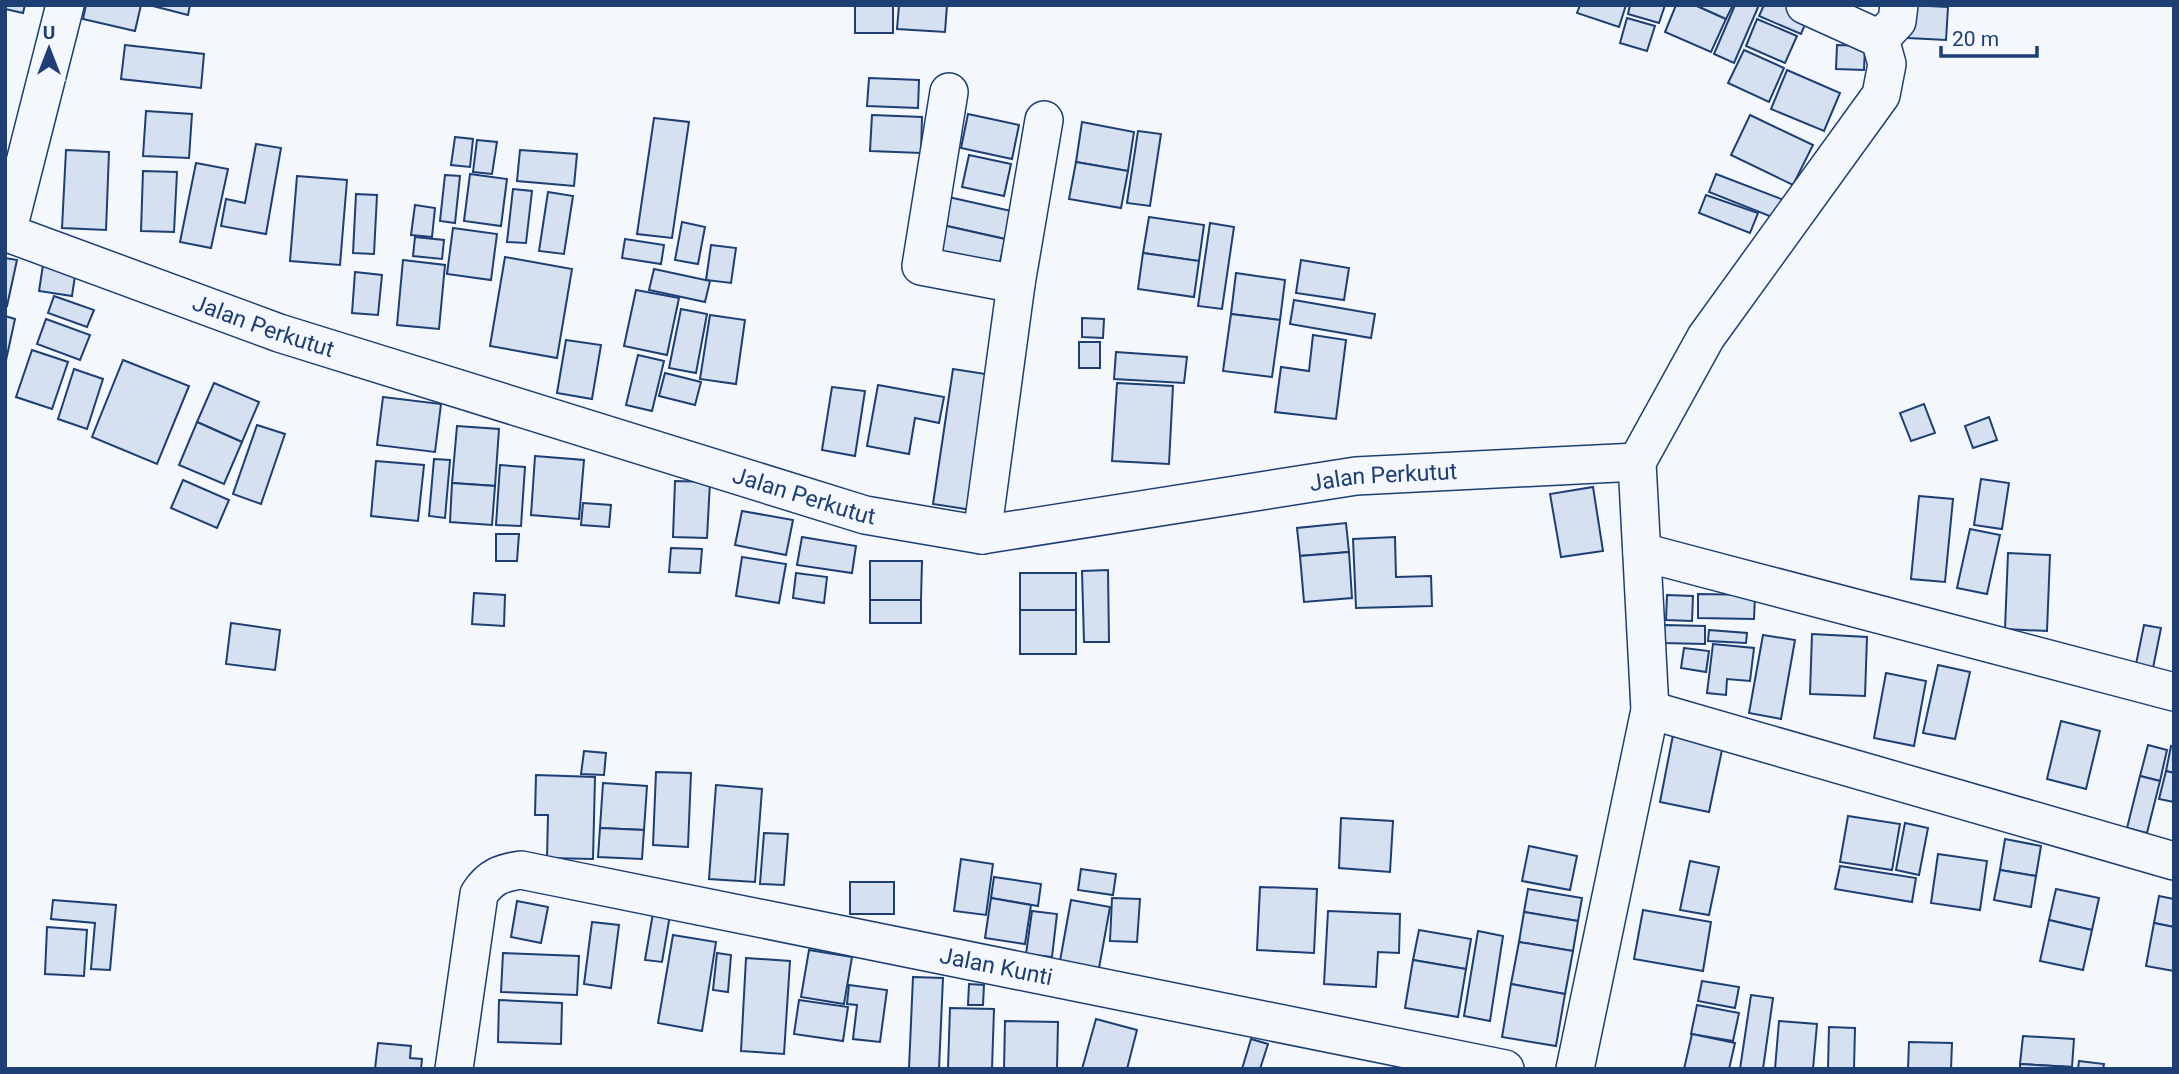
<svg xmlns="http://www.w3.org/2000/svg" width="2179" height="1074" viewBox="0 0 2179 1074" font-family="Roboto,sans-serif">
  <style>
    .building { fill: #d5e0f0; stroke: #1d3f73; stroke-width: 2 }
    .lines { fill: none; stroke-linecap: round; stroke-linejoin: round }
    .minor-casing { stroke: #1d3f73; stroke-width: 40 }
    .minor { stroke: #f4f7fb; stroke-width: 37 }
    .labels { text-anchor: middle; stroke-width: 5; stroke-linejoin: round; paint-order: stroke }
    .street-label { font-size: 23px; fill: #1d3f73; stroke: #f4f7fb }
  </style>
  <rect width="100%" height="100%" fill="#f4f7fb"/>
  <g class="building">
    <path d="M5,5h20l-2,8 -18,-4z"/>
    <path d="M86,5h55l-6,26 -52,-12z"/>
    <path d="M149,5h41l-2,10z"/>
    <rect x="855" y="5" width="38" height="28"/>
    <path d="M899,5h48l-2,27 -48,-3z"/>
    <path d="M1580,5h46l-7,22 -42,-14z"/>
    <path d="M1630,5h35l-6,18 -31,-9z"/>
    <path d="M1676,5h19l31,14 -15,33 -46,-20z"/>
    <path d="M1695,5h38l-7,14z"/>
    <path d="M1735,5h24l-25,58 -20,-9z"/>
    <path d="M1764,5h20l25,10 -8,19 -42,-18z"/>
    <path d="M1910,5l38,2 -2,33 -38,-2z"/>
    <path d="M1627,18l28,8 -8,25 -27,-8z"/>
    <path d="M1757,19l40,17 -12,27 -39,-17z"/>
    <path d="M125,45l79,9 -3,34 -80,-9z"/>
    <path d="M1837,45l28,1 -1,24 -28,-1z"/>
    <path d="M1744,50l40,18 -15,34 -41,-19z"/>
    <path d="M1787,70l53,23 -16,38 -53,-22z"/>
    <path d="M869,78l50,2 -1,28 -51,-2z"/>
    <path d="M146,111l46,3 -3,44 -46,-2z"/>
    <path d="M968,114l51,11 -7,34 -51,-11z"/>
    <path d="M872,115l50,2 -1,36 -51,-2z"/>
    <path d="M1750,115l63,30 -20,40 -62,-30z"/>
    <path d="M654,118l35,4 -17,116 -35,-4z"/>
    <path d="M1082,122l52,10 -6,39 -52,-9z"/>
    <path d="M1138,131l23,3 -11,72 -23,-3z"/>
    <path d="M455,137l18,2 -3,28 -19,-2z"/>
    <path d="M477,140l20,2 -5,32 -19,-2z"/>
    <path d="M256,144l25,4 -15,86 -45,-8 5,-27 19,4z"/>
    <path d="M66,150l43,2 -3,78 -44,-2z"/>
    <path d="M520,150l57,4 -3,32 -57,-5z"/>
    <path d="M969,155l42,9 -7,32 -42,-9z"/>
    <path d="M1076,162l52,9 -7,37 -52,-9z"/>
    <path d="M196,163l32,6 -17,79 -31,-6z"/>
    <path d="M143,171l34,1 -3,60 -33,-1z"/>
    <path d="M470,174l37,5 -6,47 -37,-5z"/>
    <path d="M1716,174l68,26 -7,19 -68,-27z"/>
    <path d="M445,175l15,1 -5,47 -15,-2z"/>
    <path d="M297,176l50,4 -7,85 -50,-4z"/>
    <path d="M513,189l19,2 -6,52 -19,-1z"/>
    <path d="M548,192l25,4 -9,58 -25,-3z"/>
    <path d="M356,194l21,1 -3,59 -21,-1z"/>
    <path d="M1706,195l52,18 -8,20 -51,-20z"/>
    <path d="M944,196l67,15 -6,28 -67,-15z"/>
    <path d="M415,205l20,3 -3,29 -21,-2z"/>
    <path d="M1149,217l55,8 -5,36 -56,-8z"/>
    <path d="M682,222l23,5 -7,37 -23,-4z"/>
    <path d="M1210,223l24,4 -12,82 -24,-3z"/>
    <path d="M938,224l67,15 -8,36 -68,-16z"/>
    <path d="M453,228l44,6 -6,46 -44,-6z"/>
    <path d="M415,237l29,3 -2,19 -29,-3z"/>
    <path d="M625,239l39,6 -3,19 -39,-6z"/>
    <path d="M711,245l25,3 -5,35 -25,-3z"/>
    <path d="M1143,253l56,8 -5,36 -56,-8z"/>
    <path d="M505,257l67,12 -15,89 -67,-12z"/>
    <path d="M5,258l12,2 -10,46 -2,-1z"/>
    <path d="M403,260l42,5 -6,64 -42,-4z"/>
    <path d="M1301,260l48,8 -5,32 -48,-7z"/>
    <path d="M43,265l33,4 -4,27 -33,-5z"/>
    <path d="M654,269l56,12 -5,21 -56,-12z"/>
    <path d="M355,272l27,3 -4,40 -26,-2z"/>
    <path d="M1236,273l49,7 -5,40 -49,-6z"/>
    <path d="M636,290l43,8 -12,57 -43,-9z"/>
    <path d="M54,296l40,14 -7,17 -39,-14z"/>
    <path d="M1294,300l81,14 -4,24 -81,-14z"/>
    <path d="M681,309l26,5 -11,59 -27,-5z"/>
    <path d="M1231,314l49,6 -8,57 -49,-6z"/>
    <path d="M710,315l35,5 -9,64 -36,-5z"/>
    <path d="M5,316l10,3 -10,46z"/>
    <path d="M1082,318l22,1 -1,19 -21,-1z"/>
    <path d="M46,319l44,16 -10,25 -43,-16z"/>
    <path d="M1313,335l33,5 -10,79 -61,-7 6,-45 28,4z"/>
    <path d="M566,340l35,5 -9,54 -35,-6z"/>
    <rect x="1079" y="342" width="21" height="26"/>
    <path d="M32,350l36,12 -16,47 -36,-12z"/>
    <path d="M1116,352l71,5 -3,26 -70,-4z"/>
    <path d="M638,355l26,6 -12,50 -26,-6z"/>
    <path d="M123,360l66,26 -32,78 -65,-27z"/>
    <path d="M74,369l29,10 -16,50 -29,-10z"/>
    <path d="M953,369l39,6 -20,135 -39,-6z"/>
    <path d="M665,373l36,9 -6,23 -36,-9z"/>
    <path d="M214,383l45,19 -17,40 -45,-20z"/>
    <path d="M1117,383l56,3 -4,78 -57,-3z"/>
    <path d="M878,385l66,12 -5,26 -24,-5 -6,36 -42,-8z"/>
    <path d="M832,387l33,4 -10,65 -33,-6z"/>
    <path d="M383,397l58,7 -6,48 -58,-7z"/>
    <path d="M1924,404l11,29 -24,8 -11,-28z"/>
    <path d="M1989,417l8,23 -24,8 -8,-22z"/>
    <path d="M197,422l45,20 -18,42 -45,-19z"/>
    <path d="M257,425l28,9 -24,70 -28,-10z"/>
    <path d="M457,426l42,3 -4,57 -43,-3z"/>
    <path d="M535,456l49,4 -5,59 -48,-4z"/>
    <path d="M434,459l16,1 -5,58 -16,-2z"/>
    <path d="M376,461l48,4 -6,56 -47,-5z"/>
    <path d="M500,465l25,2 -4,59 -25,-1z"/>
    <path d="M1981,479l28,4 -7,46 -28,-4z"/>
    <path d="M183,480l46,20 -12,28 -46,-20z"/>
    <path d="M675,481l35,1 -3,56 -34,-1z"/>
    <path d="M452,483l43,3 -3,39 -42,-3z"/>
    <path d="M1593,487l10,64 -42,6 -11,-63z"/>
    <path d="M1919,496l34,3 -8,83 -34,-3z"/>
    <path d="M583,503l28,2 -2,22 -28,-2z"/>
    <path d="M742,511l51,9 -7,35 -51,-10z"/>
    <path d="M1346,523l3,29 -49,4 -3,-28z"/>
    <path d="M1970,529l30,6 -13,59 -30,-6z"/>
    <path d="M496,534h23l-2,27h-21z"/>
    <path d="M802,537l54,9 -4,27 -55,-8z"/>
    <path d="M1395,537l1,40 35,-1 1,30 -76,2 -3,-69z"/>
    <path d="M671,548l31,1 -2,24 -31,-1z"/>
    <path d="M1349,552l3,46 -48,4 -4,-46z"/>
    <path d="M2008,553l42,2 -3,76 -42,-2z"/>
    <path d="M742,557l44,7 -7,39 -43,-7z"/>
    <path d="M870,561h52l-1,39h-51z"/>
    <path d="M1108,570l1,72h-25l-2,-71z"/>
    <path d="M796,573l31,4 -3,26 -31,-5z"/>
    <rect x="1020" y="573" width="56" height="37"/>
    <path d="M474,593l31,2 -1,31 -32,-2z"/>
    <path d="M1698,594l57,1 -1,24 -56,-1z"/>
    <path d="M1667,595l26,1 -1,25 -26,-1z"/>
    <rect x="870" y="600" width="51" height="23"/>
    <rect x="1020" y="610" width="56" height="44"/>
    <path d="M231,623l49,7 -5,40 -49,-6z"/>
    <path d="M1664,625l41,1v18l-42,-1z"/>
    <path d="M2144,625l17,3 -9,45 -17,-4z"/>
    <path d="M1709,630l38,3 -1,10 -38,-2z"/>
    <path d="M1812,634l55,3 -2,59 -55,-2z"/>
    <path d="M1763,635l32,5 -14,79 -32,-6z"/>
    <path d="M1713,644l41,4 -4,33 -23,-2 -1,16 -19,-2z"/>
    <path d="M1684,648l25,3 -3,21 -25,-4z"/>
    <path d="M1938,665l32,7 -15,67 -32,-6z"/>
    <path d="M1886,673l40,8 -12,65 -40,-8z"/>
    <path d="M2061,721l39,10 -14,58 -39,-10z"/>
    <path d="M1673,735l50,10 -14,67 -49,-10z"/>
    <path d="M2148,745l19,5 -7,31 -20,-5z"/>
    <path d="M2171,746l3,1v26l-8,-2z"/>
    <path d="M584,751l22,2 -2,22 -23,-1z"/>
    <path d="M2166,771l8,2v29l-15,-3z"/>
    <path d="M656,772l35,1 -3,74 -35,-2z"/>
    <path d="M536,775l59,2 -2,82 -46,-1 1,-43h-13z"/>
    <path d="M2140,776l20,5 -13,52 -20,-5z"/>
    <path d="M603,783l44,3 -3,44 -44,-2z"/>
    <path d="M716,785l46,4 -7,93 -46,-3z"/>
    <path d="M1848,816l52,8 -8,46 -52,-8z"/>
    <path d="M1341,818l52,3 -3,51 -51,-4z"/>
    <path d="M1905,823l23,5 -9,47 -23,-5z"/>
    <path d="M600,828l44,2 -2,29 -44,-2z"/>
    <path d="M764,833l24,1 -4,51 -24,-1z"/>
    <path d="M2005,839l36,7 -5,30 -36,-6z"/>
    <path d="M1529,846l48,10 -7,34 -48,-9z"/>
    <path d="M1938,854l49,7 -7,49 -49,-7z"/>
    <path d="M961,859l32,5 -7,51 -32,-4z"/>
    <path d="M1690,861l29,6 -10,48 -29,-5z"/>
    <path d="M1840,866l76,12 -4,24 -77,-13z"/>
    <path d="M1081,869l35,5 -3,21 -35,-5z"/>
    <path d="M2000,870l36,6 -5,31 -37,-7z"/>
    <path d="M994,877l47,7 -3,22 -47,-8z"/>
    <rect x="850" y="882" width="44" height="32"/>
    <path d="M1260,887l57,2 -3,64 -57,-3z"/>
    <path d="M1528,889l54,9 -4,23 -54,-9z"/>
    <path d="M2056,889l43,9 -7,32 -43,-10z"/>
    <path d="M2159,896l15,3v28l-20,-4z"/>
    <path d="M991,898l40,7 -6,39 -40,-6z"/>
    <path d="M1112,898l28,1 -3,43 -27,-1z"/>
    <path d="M53,900l63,5 -6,65 -19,-1 4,-46 -44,-4z"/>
    <path d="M1071,900l39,7 -11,61 -39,-7z"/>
    <path d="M517,901l31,6 -7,36 -30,-6z"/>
    <path d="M1643,910l68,12 -8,49 -69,-12z"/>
    <path d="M1032,911l25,3 -5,43 -26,-3z"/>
    <path d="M1328,911l72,3 -1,39 -21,-1 -2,35 -52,-3z"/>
    <path d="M1524,912l54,9 -5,30 -54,-9z"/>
    <path d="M653,913l17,2 -8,47 -17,-2z"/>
    <path d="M2049,920l43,10 -9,40 -43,-9z"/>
    <path d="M592,922l27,3 -8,63 -27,-4z"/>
    <path d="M2154,923l20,4v44l-28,-5z"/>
    <path d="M47,927l40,3 -3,46 -39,-2z"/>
    <path d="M1419,930l52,9 -5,30 -53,-9z"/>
    <path d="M1478,931l25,5 -13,85 -26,-5z"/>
    <path d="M673,935l43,7 -14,89 -44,-8z"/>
    <path d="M1519,942l54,9 -8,43 -54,-10z"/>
    <path d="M809,950l43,7 -8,47 -43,-7z"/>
    <path d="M503,953l76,3 -2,39 -76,-3z"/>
    <path d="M717,953l14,2 -3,37 -15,-2z"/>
    <path d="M746,958l44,3 -6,93 -43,-3z"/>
    <path d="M1413,960l53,9 -8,48 -53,-9z"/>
    <path d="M913,977l30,1 -4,91 -30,-1z"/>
    <path d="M1702,981l37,6 -4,21 -37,-7z"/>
    <path d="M969,984l15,1 -1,20h-15z"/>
    <path d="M1511,984l54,10 -9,52 -54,-9z"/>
    <path d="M849,985l38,5 -7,52 -27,-3 4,-34 -10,-1z"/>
    <path d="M1751,995l22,3 -10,71h-23z"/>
    <path d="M499,1000l63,3 -1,41 -63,-2z"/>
    <path d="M799,1000l49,7 -5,34 -49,-7z"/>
    <path d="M1697,1005l42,8 -6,28 -42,-7z"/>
    <path d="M950,1008l44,1 -2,60h-44z"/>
    <path d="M1096,1019l41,11 -10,39h-45z"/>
    <path d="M1005,1021l53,1 -1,47h-53z"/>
    <path d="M1779,1021l38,3 -4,45h-38z"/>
    <path d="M1829,1027l26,1 -1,41h-26z"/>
    <path d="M1692,1034l43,9 -6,26h-45z"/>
    <path d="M2023,1036l51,3 -2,28 -52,-3z"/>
    <path d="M1251,1039l17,5 -8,25h-18z"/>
    <path d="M1909,1042l43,1 -1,26h-43z"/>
    <path d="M378,1043l33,3 -1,12 12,1 -1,10h-46z"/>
    <path d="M2079,1061l25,3 -1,5h-25z"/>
    <path d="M2020,1064l52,3v2h-52z"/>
  </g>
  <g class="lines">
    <g class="minor-casing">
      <g id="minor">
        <path d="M1880,39l17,-18 2,-16"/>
        <path d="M949,92l-28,174 95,18 28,-164"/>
        <path id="s1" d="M5,232l274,101 586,182 117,20 374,-59 281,-14"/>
        <path d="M7,233l58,-228"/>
        <path d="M982,535l34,-251"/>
        <path d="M1642,552l532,140"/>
        <path d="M1650,710l524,151"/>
        <path id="s2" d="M454,1069l25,-175c11,-17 22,-21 42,-24l984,199"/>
        <path d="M1575,1069l75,-359 -13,-248 69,-125 175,-242 6,-31 -7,-25 -75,-34"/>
      </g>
    </g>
    <use href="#minor" class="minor"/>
  </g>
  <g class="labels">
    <g class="street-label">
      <text dy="8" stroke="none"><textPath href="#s1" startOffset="275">Jalan Perkutut</textPath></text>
      <text dy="8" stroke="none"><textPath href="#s1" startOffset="1430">Jalan Perkutut</textPath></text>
      <text dy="8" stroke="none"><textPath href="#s1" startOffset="842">Jalan Perkutut</textPath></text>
      <text dy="8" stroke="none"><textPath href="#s2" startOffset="712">Jalan Kunti</textPath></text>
    </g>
  </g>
  <rect width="2179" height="1074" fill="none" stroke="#1d3f73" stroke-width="14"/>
  <g transform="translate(49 49)" stroke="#f4f7fb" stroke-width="5" paint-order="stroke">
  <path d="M0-5L12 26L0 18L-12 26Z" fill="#1d3f73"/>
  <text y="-10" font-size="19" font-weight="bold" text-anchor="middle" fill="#1d3f73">U</text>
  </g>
  <path d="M1941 46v10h96v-10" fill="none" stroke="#1d3f73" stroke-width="3.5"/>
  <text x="1952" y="46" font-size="21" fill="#1d3f73" stroke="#f4f7fb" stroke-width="5" paint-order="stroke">20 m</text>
</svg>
